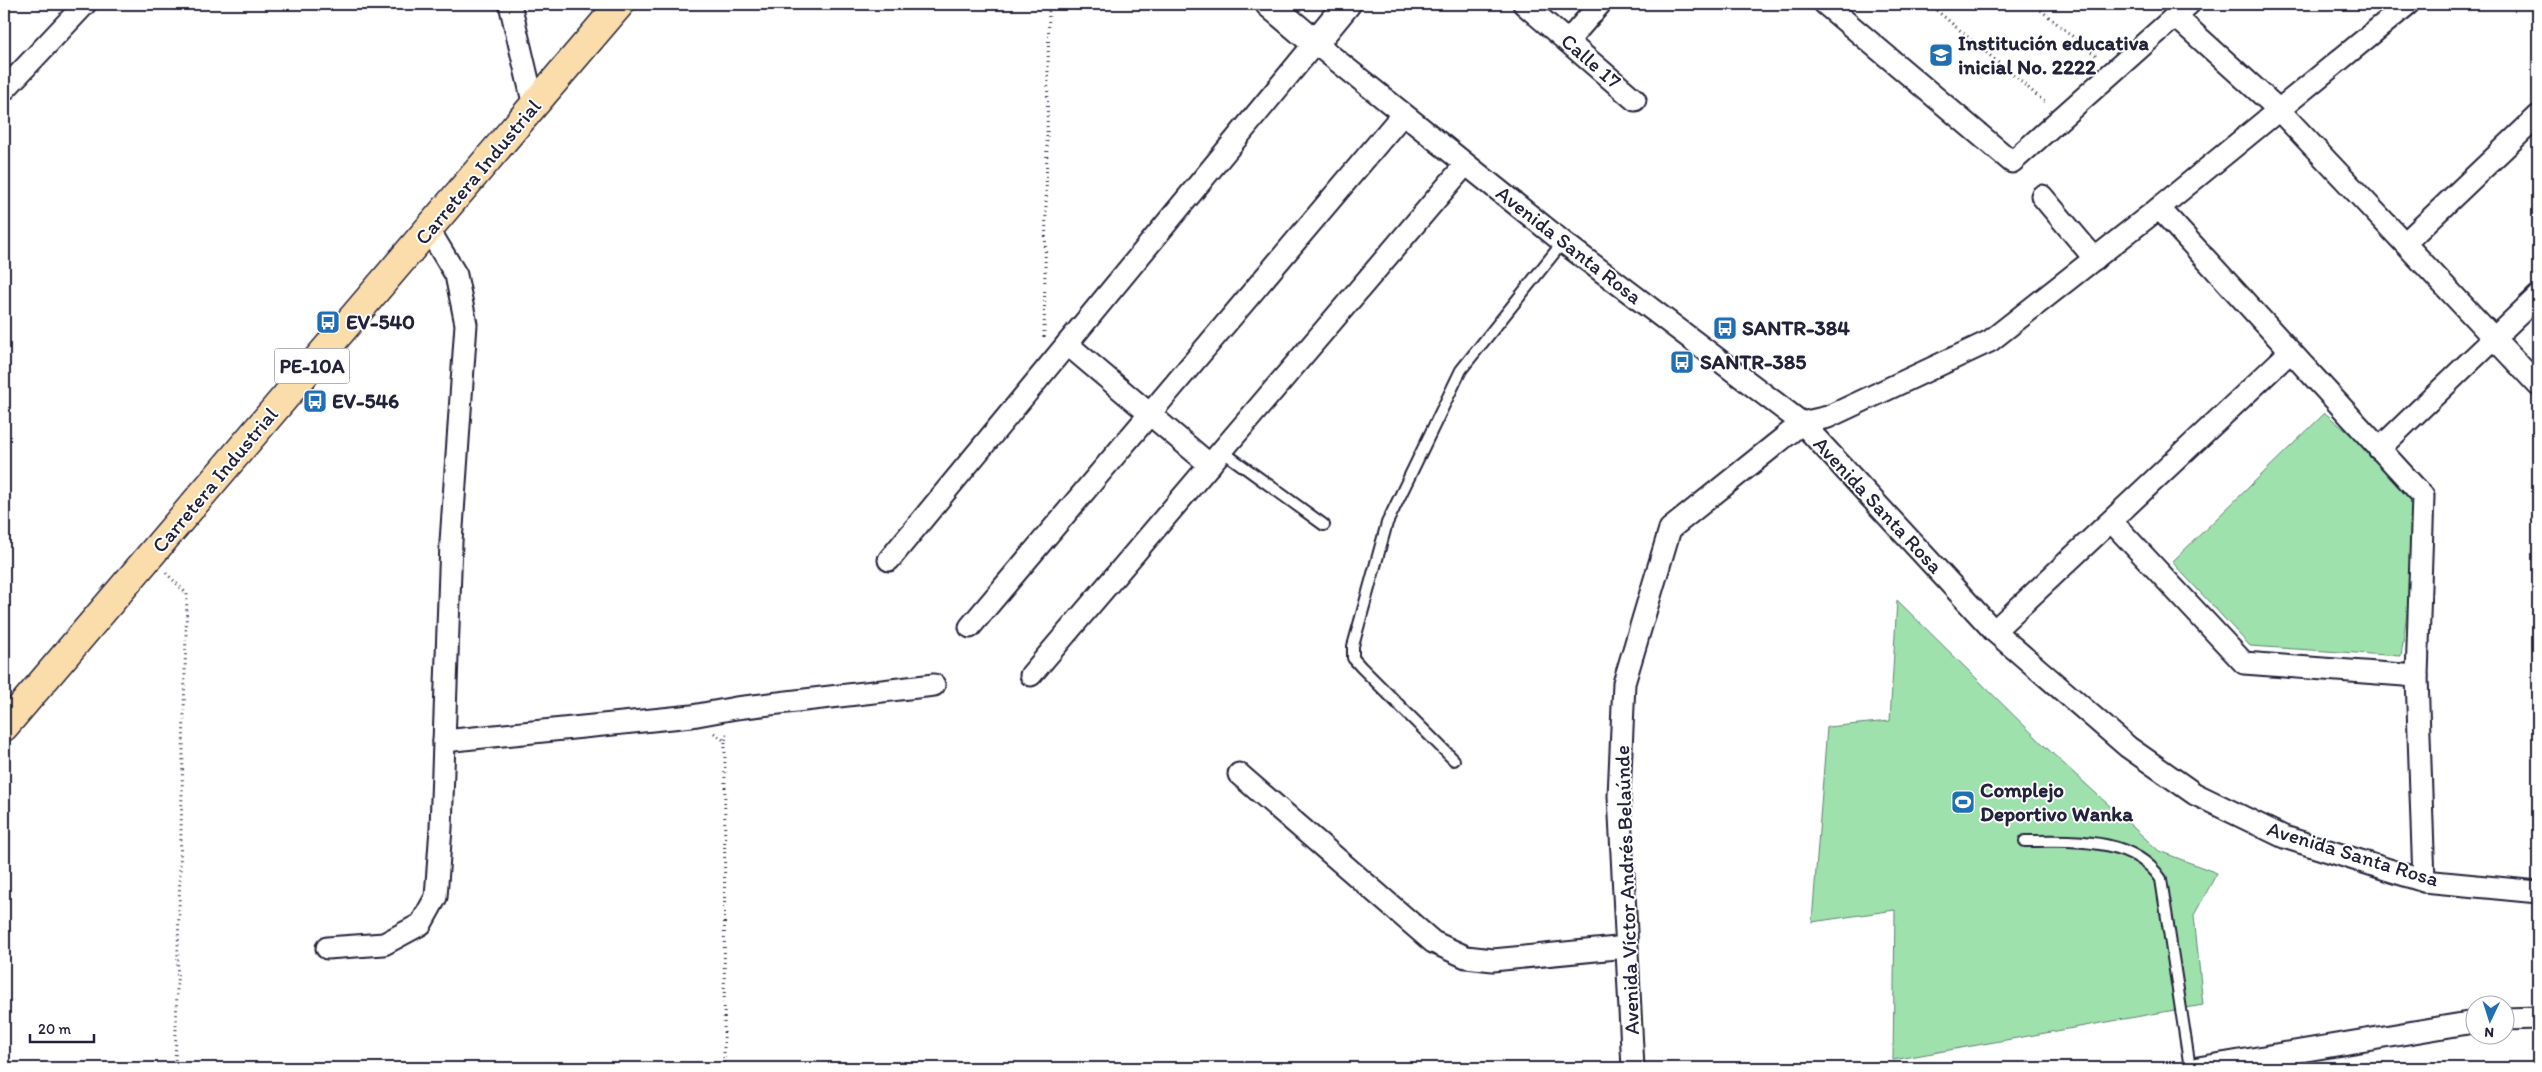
<svg xmlns="http://www.w3.org/2000/svg" width="2542" height="1072" viewBox="0 0 2542 1072" font-family="Itim,sans-serif">
  <style>
    .green { fill: #9ee1ac; stroke: #608274 }
    .lines { fill: none; stroke-linecap: round; stroke-linejoin: round }
    .service-casing { stroke: #22223b; stroke-width: 14 }
    .minor-casing { stroke: #22223b; stroke-width: 25 }
    .tertiary-casing { stroke: #22223b; stroke-width: 30 }
    .trunk-casing { stroke: #22223b; stroke-width: 31 }
    .path { stroke: #22223b; stroke-width: 3; stroke-dasharray: 1 4; stroke-linecap: butt }
    .service { stroke: #fff; stroke-width: 10 }
    .minor { stroke: #fff; stroke-width: 21 }
    .tertiary { stroke: #fff; stroke-width: 26 }
    .trunk { stroke: #fbddab; stroke-width: 28 }
    .labels { text-anchor: middle; stroke-width: 4; stroke-linejoin: round; paint-order: stroke }
    .shield { fill: #fff; stroke: #646476; stroke-width: 1 }
    .shield-label { font-size: 20px; font-weight: bold; fill: #22223b }
    .poi-label { font-size: 21px; font-weight: bold; fill: #22223b; stroke: #fff; text-anchor: start }
    .street-label { font-size: 21px; fill: #22223b; stroke: #fff }
  </style>
  <rect width="100%" height="100%" fill="#fff"/>
  <filter id="ink" filterUnits="userSpaceOnUse"><feTurbulence type="fractalNoise" baseFrequency=".02" numOctaves="2"/><feDisplacementMap in="SourceGraphic" scale="10" xChannelSelector="R" yChannelSelector="G"/><feConvolveMatrix kernelMatrix="1 2 1 2 8 2 1 2 1" color-interpolation-filters="sRGB"/></filter>
  <g filter="url(#ink)">
    <g class="green">
      <path d="M2325,413l98,83 -22,160 -151,-10 -78,-84z"/>
      <path d="M1897,600l155,153 107,98 58,22 -23,42 9,90 -310,55 2,-150 -83,12 15,-195 63,-6z"/>
    </g>
    <g class="lines">
      <g class="service-casing">
        <g id="service">
          <path d="M1222,451l102,74"/>
          <path d="M1454,760l-93,-93 -8,-9v-12l34,-123 74,-153 102,-128"/>
          <path d="M2025,841c46,0 107,-5 136,38l29,189"/>
        </g>
      </g>
      <g class="minor-casing">
        <g id="minor">
          <path d="M510,4l24,102"/>
          <path d="M1524,4l111,96"/>
          <path d="M1825,4l187,158 177,-158"/>
          <path d="M2175,16l104,94 259,275"/>
          <path d="M1568,41l32,-37"/>
          <path d="M4,90l81,-86"/>
          <path d="M2042,196l53,63"/>
          <path d="M2159,208l264,288 -6,180 7,205"/>
          <path d="M2405,243l133,-127"/>
          <path d="M1067,344l143,121"/>
          <path d="M2379,449l159,-153"/>
          <path d="M2112,522l132,141 173,13"/>
          <path d="M889,560l426,-517 248,199 239,181 192,208 134,116 67,47 89,43 140,44 114,11"/>
          <path d="M970,627l432,-512"/>
          <path d="M1994,631l296,-279"/>
          <path d="M1031,675l434,-510"/>
          <path d="M444,741l248,-25 44,-8 198,-23"/>
          <path d="M1239,774l194,168 33,15 27,3 134,-13"/>
          <path d="M327,948l57,-4 37,-20 15,-27 5,-69 10,-286 15,-218 -10,-49 -27,-45"/>
          <path d="M2504,1019l34,-1"/>
          <path d="M1633,1068l-14,-272 5,-113 46,-154 132,-106 26,-6 162,-76 169,-133 249,-204"/>
          <path d="M2198,1068l276,-46"/>
        </g>
      </g>
      <g class="tertiary-casing">
        <path id="tertiary" d="M1269,4l46,39 32,-39"/>
      </g>
      <g class="trunk-casing">
        <path id="trunk" d="M4,727l616,-723"/>
      </g>
      <g class="path">
        <path d="M1929,4l117,99"/>
        <path d="M2033,4l65,53"/>
        <path d="M1044,337l5,-333"/>
        <path d="M166,573l21,21 -12,474"/>
        <path d="M714,733l11,8 3,-10"/>
        <path d="M724,1068l1,-327"/>
      </g>
      <use href="#service" class="service"/>
      <use href="#minor" class="minor"/>
      <use href="#tertiary" class="tertiary"/>
      <use href="#trunk" class="trunk"/>
    </g>
  </g>
  <defs>
    <g id="school-square" transform="scale(1.25)"><rect x="-9" y="-9" width="18" height="18" rx="4" fill="#1f6fb2" stroke="#fff"/><path d="M0-5L7-2L0 1L-7-2ZM-4 1L0 2.5L4 1V4Q0 6-4 4Z" fill="#fff"/></g>
    <g id="bus-square" transform="scale(1.25)"><rect x="-9" y="-9" width="18" height="18" rx="4" fill="#1f6fb2" stroke="#fff"/><path d="M-5-6H5V4H4V6H2V4H-2V6H-4V4H-5ZM-3.5-4V0h7V-4ZM-3.5 1.2v1.5H-2V1.2ZM2 1.2v1.5H3.5V1.2Z" fill="#fff"/></g>
    <g id="stadium-square" transform="scale(1.25)"><rect x="-9" y="-9" width="18" height="18" rx="4" fill="#1f6fb2" stroke="#fff"/><path d="M0-5a6.5 5 0 1 0 0 10a6.5 5 0 1 0 0-10ZM-3.5-1.8h7v3.6h-7Z" fill="#fff"/></g>
  </defs>
  <g fill-rule="evenodd">
    <use href="#school-square" x="1941" y="55"/>
    <use href="#bus-square" x="328" y="322"/>
    <use href="#bus-square" x="1725" y="328"/>
    <use href="#bus-square" x="1682" y="362"/>
    <use href="#bus-square" x="315" y="401"/>
    <use href="#stadium-square" x="1963" y="802"/>
  </g>
  <g class="labels">
    <rect class="shield" x="274.5" y="348.5" width="75" height="35" rx="4"/>
    <g class="shield-label">
      <text x="312" y="373">PE-10A</text>
    </g>
    <g class="poi-label">
      <text x="1958" y="50">Institución educativa<tspan x="1958" dy="24">inicial No. 2222</tspan></text>
      <text x="346" y="329">EV-540</text>
      <text x="1742" y="335">SANTR-384</text>
      <text x="1700" y="369">SANTR-385</text>
      <text x="332" y="408">EV-546</text>
      <text x="1980" y="797">Complejo<tspan x="1980" dy="24">Deportivo Wanka</tspan></text>
    </g>
    <g class="street-label">
      <text transform="translate(1591 61) rotate(41)" y="7">Calle 17</text>
      <text transform="translate(478 172) rotate(-50)" y="7">Carretera Industrial</text>
      <text transform="translate(1569 245) rotate(38)" y="7">Avenida Santa Rosa</text>
      <text transform="translate(215 480) rotate(-50)" y="7">Carretera Industrial</text>
      <text transform="translate(1878 505) rotate(47)" y="7">Avenida Santa Rosa</text>
      <text transform="translate(2353 854) rotate(17)" y="7">Avenida Santa Rosa</text>
      <text transform="translate(1627 890) rotate(-92)" y="7">Avenida Víctor Andrés Belaúnde</text>
    </g>
  </g>
  <rect width="2542" height="1072" fill="none" stroke="#fff" stroke-width="20"/>
  <rect x="10" y="10" width="2522" height="1052" fill="none" stroke="#22223b" stroke-width="2" filter="url(#ink)"/>
  <g transform="translate(2490 1020) rotate(184)"><circle r="24" fill="#ffffff" stroke="#a7a7b1"/>
  <path d="M0-4L9 19L0 12L-9 19Z" fill="#1f6fb2"/>
  <text y="-8" font-size="14" font-weight="bold" text-anchor="middle" fill="#22223b">N</text>
  </g>
  <path d="M30 1034v8h64v-8" fill="none" stroke="#22223b" stroke-width="2.5"/>
  <text x="38" y="1034" font-size="15" fill="#22223b" stroke="#ffffff" stroke-width="4" paint-order="stroke">20 m</text>
</svg>
